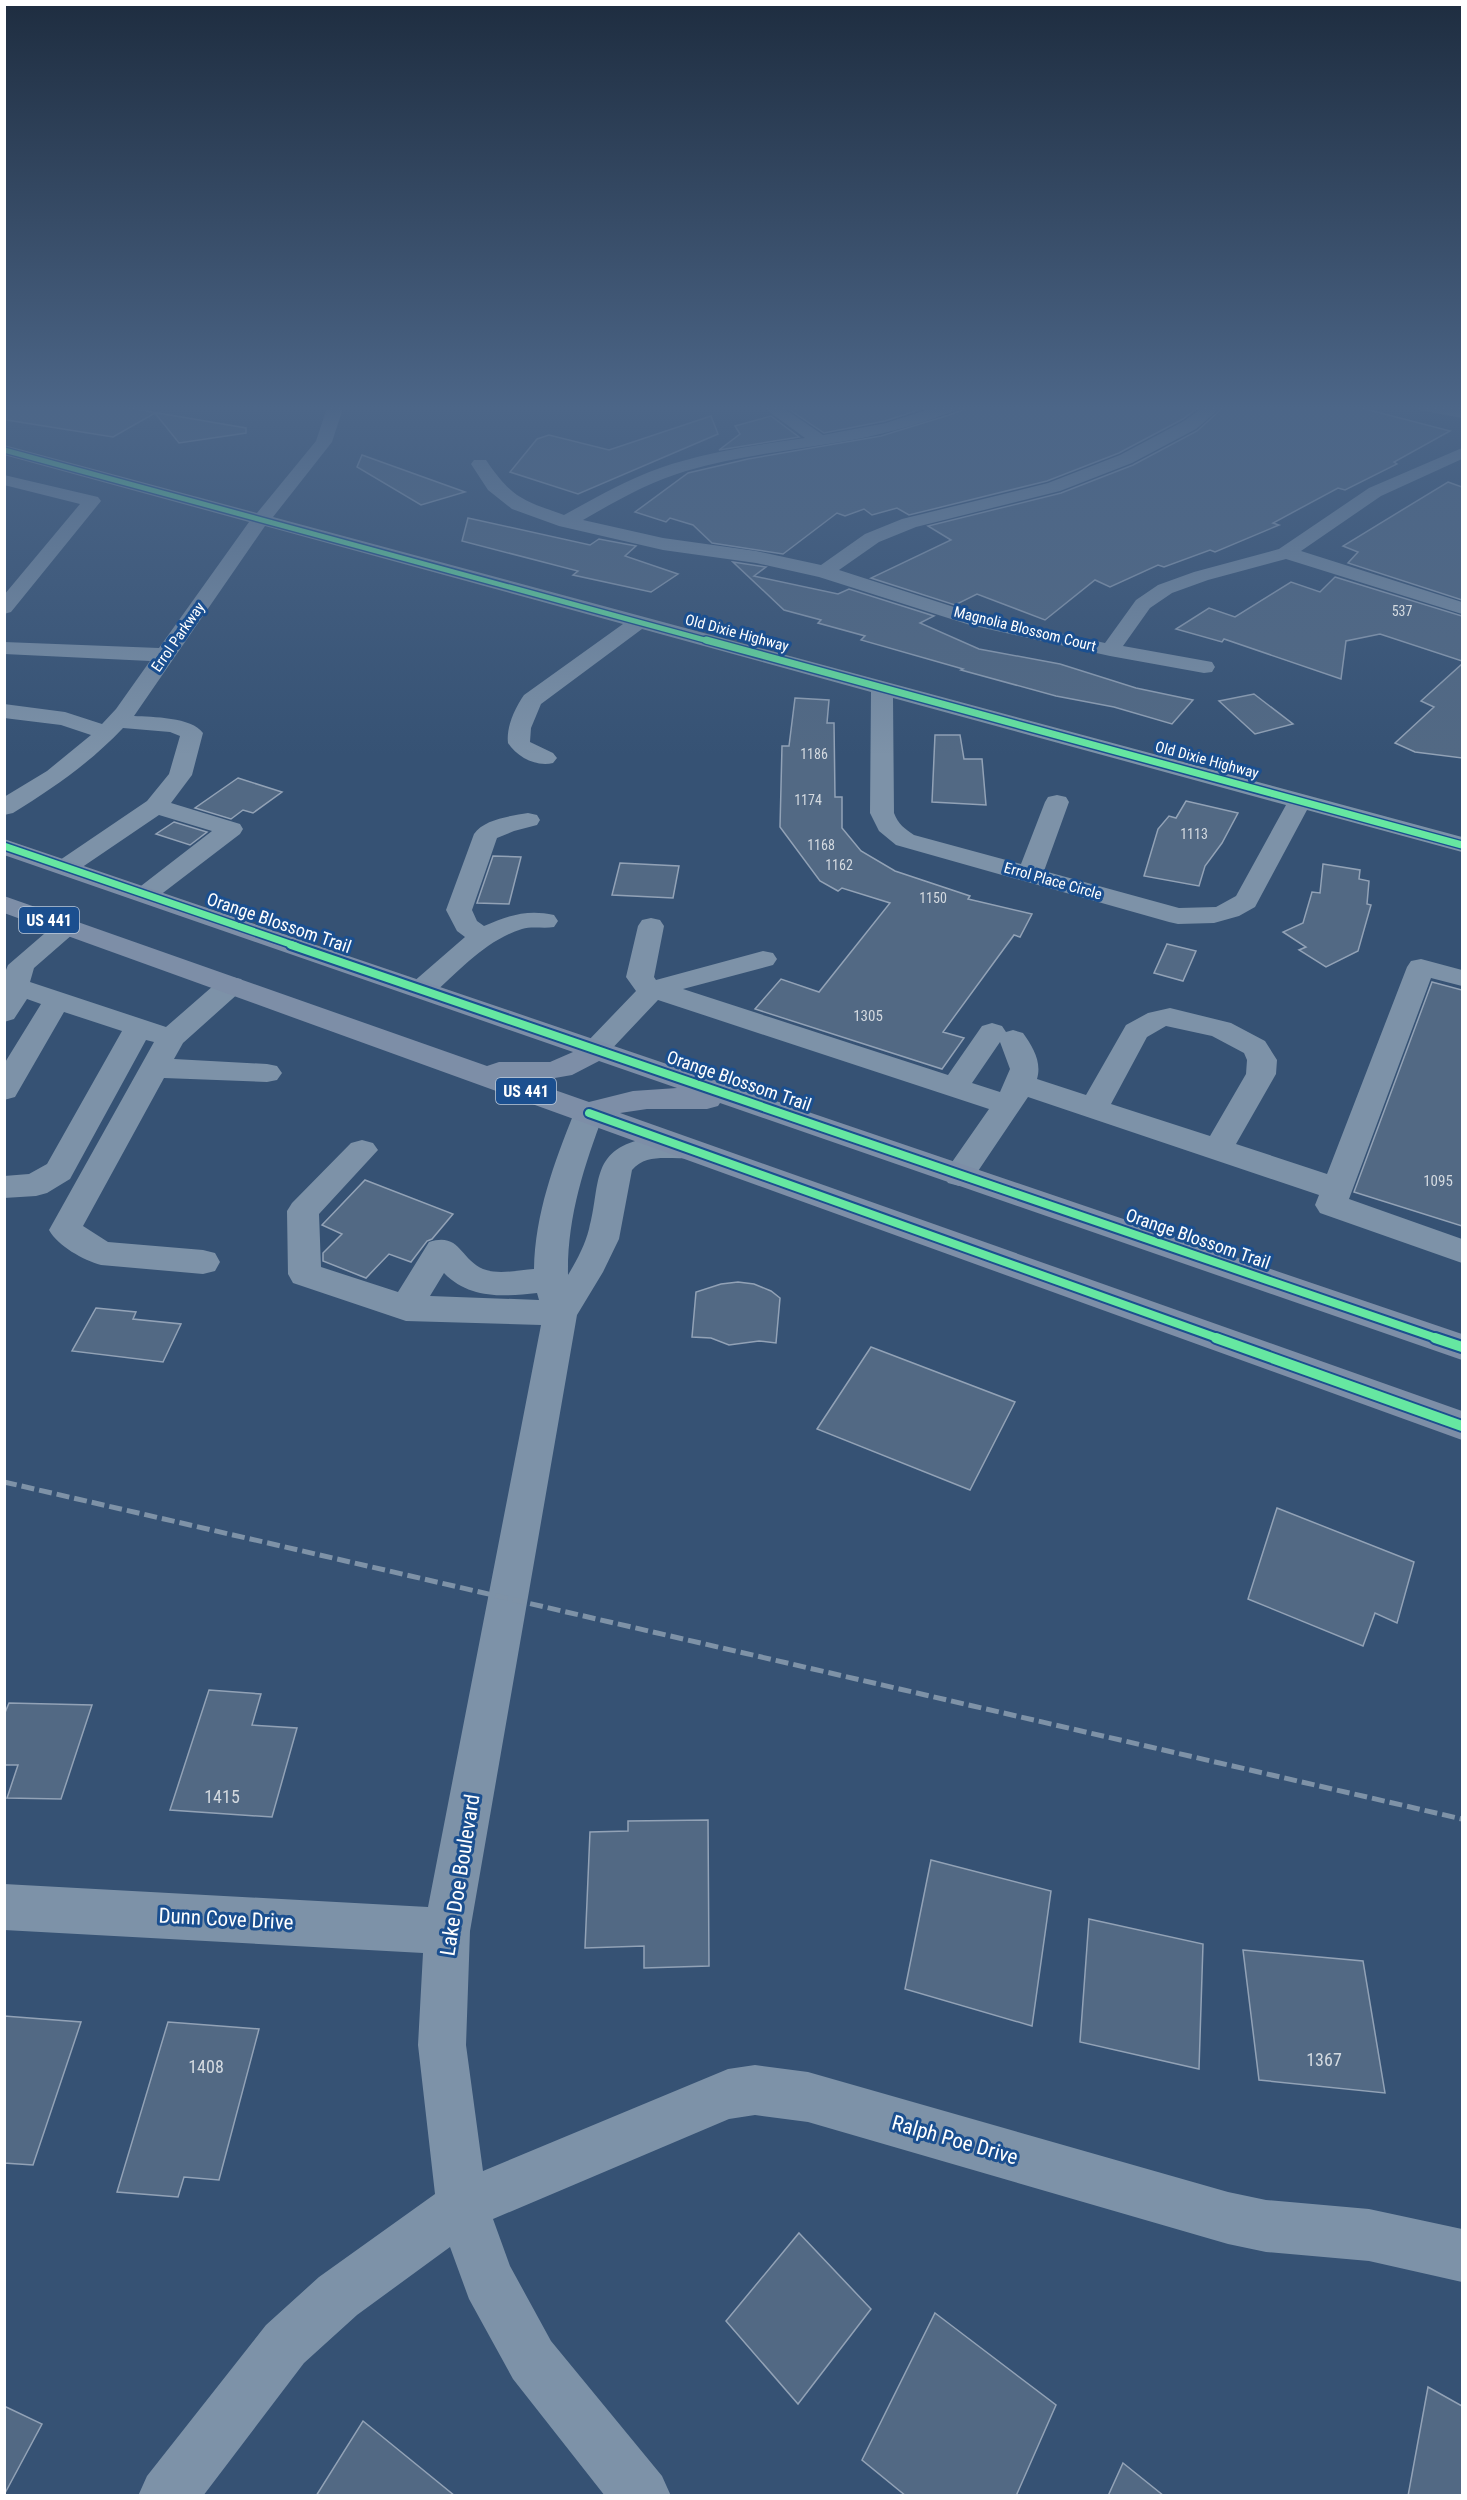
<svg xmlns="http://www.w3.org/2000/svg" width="1467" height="2500" viewBox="0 0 1467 2500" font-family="'Roboto Condensed',sans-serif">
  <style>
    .building { fill: #526984; stroke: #92a2b6; stroke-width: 1.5 }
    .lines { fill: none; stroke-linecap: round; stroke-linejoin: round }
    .minor { fill: #7d92a8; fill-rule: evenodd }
    .major { fill: #7d8ea7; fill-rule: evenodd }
    .rail { stroke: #7e92a7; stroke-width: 5; stroke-dasharray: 13 5; stroke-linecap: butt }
    .cycleway-far3-casing { stroke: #1b4f8f; stroke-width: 8 }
    .cycleway-far2-casing { stroke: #1b4f8f; stroke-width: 10 }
    .cycleway-far1-casing { stroke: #1b4f8f; stroke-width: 12 }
    .cycleway-casing { stroke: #1b4f8f; stroke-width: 14 }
    .cycleway-far3 { stroke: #66e7a1; stroke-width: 5 }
    .cycleway-far2 { stroke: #66e7a1; stroke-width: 7 }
    .cycleway-far1 { stroke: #66e7a1; stroke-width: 8 }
    .cycleway { stroke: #66e7a1; stroke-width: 10 }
    .labels { text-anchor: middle; stroke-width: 6; stroke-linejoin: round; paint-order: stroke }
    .far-number-label { font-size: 14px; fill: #d4dae0 }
    .far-street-label { font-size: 15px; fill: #fff; stroke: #1b4f8f }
    .number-label { font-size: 15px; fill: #d4dae0 }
    .shield { fill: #1b4f8f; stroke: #bbcadd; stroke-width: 1.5 }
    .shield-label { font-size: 16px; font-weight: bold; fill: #fff }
    .street-label { font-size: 18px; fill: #fff; stroke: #1b4f8f }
    .near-number-label { font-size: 18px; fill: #d4dae0 }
    .near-street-label { font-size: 21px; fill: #fff; stroke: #1b4f8f }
  </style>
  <rect width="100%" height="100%" fill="#365274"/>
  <g class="building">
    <path d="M8,405h103l135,23v5l-67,10 -24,-30 -42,24 -106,-17z"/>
    <path d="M808,405h126l-49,16 -61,12 -34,-23z"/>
    <path d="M966,405h236l-19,14 -64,34 -72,28 -138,34 -12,-7 -25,7 -8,-6 -19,7 -8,-3 -54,41 -71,-11 -19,-18 -23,-7 -4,4 -31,-10 53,-39 60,-14 133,-23 68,-21 14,-5z"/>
    <path d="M1226,405h124l100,26 -56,31 3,2 -52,26 -7,-2 -65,35 6,2 -64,27 -5,-2 -46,17 -6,-2 -48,22 -15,-7 -50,40 -68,-26 -22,11 -84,-27 80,-38 -23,-14 133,-33 72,-28 64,-34z"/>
    <path d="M711,416l7,18 -140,60 -68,-22 27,-33 12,-4 60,15z"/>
    <path d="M771,416l28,21 -80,13 21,-16 -5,-8z"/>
    <path d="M362,455l103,37 -44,13 -64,-38z"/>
    <path d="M1448,482l14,5v113l-114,-37 10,-11 -15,-6z"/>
    <path d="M468,518l122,27 9,-6 37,7 -11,10 53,18 -27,18 -78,-17 5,-4 -116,-30z"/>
    <path d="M733,562l33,5 -12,9 84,18 11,-5 85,27 -14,7 59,26 81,15 76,24 57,12 -21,24 -58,-17 -58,-11 -95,-26 2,-1 -102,-29 4,-4 -47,-13 3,-3 -37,-10z"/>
    <path d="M1335,577l127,39v45l-82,-27 -34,7 -5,38 -117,-40 -2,3 -46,-13 33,-21 26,9 56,-35 29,10z"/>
    <path d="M1462,664v94l-47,-6 -20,-9 39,-36 -13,-6z"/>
    <path d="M1254,694l39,30 -38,10 -36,-33z"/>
    <path d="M795,698l34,2 -2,23h7l1,74h7v31l19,23 34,20 75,25 -2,3 64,15 -12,23 -6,-2 -71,97 21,6 -22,31 -187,-60 26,-30 38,13 71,-89 -48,-15 -4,3 -18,-10 -40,-54 2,-81h7z"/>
    <path d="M935,735h25l4,24h18l4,46 -54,-3z"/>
    <path d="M238,778l44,14 -29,21 -10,-3 -12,9 -36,-11z"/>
    <path d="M1186,801l52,12 -16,30 -17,23 -6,20 -55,-10 14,-47 11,-13 7,2z"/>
    <path d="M174,822l33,10 -17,13 -34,-11z"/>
    <path d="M493,856l28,1 -12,47 -32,-1z"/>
    <path d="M620,863l59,3 -6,32 -61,-3z"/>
    <path d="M1323,864l37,6 -1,9 10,2 -2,23 4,1 -13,46 -32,16 -27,-17 7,-3 -23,-15 20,-9 9,-31 8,1z"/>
    <path d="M1167,944l29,7 -13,30 -29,-8z"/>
    <path d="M1432,982l30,8v236l-108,-34z"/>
    <path d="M365,1180l88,34 -21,25 -5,2 -16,21 -22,-8 -23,24 -43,-17v-8l19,-19 -20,-9z"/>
    <path d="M738,1282l16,2 17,7 9,7 -4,45 -17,-2 -30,4 -18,-7 -19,-1 4,-45 25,-8z"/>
    <path d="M96,1308l40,4 -3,7 48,5 -18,38 -91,-11z"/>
    <path d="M871,1347l144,55 -45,88 -153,-61z"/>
    <path d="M1277,1508l137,54 -17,61 -22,-10 -12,33 -115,-47z"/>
    <path d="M209,1690l52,4 -9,31 45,3 -25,89 -102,-7z"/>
    <path d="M9,1703l83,2 -31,94 -54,-1 11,-33h-14v-50z"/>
    <path d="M708,1820l1,146 -65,2v-22l-59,2 5,-116 38,-1v-10z"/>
    <path d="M931,1860l120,31 -19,135 -127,-37z"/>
    <path d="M1089,1919l114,25 -4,125 -119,-27z"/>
    <path d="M1243,1950l120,11 22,132 -126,-13z"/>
    <path d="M4,2016l77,6 -48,143 -29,-2z"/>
    <path d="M168,2022l91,7 -40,151 -35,-3 -6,20 -61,-5z"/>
    <path d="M799,2233l72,76 -73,95 -72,-83z"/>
    <path d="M935,2313l121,92 -40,91h-110l-44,-36z"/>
    <path d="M1428,2387l34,19v90h-54z"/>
    <path d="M4,2406l38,18 -38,71z"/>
    <path d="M363,2421l92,75h-139z"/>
    <path d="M1123,2463l41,33h-56z"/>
  </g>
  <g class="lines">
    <g class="minor">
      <path d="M328,405h16l-12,37 -59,75 1189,320v15l-155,-42 -52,97 -16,9 -25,7 -36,1 -9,-2 -273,-77 -17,-14 -9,-18 1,-121 -229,-63 -101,75 -10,24 -1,14 23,11 4,5 -4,5c-17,4 -36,-6 -45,-20 -2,-16 7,-35 16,-48l99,-71 -358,-98 -131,190c18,1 58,1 69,17l-11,42 -21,28 69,21 3,5 -3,5 -85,65 -9,3 -9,-3 -4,-5 4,-5 75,-58 -53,-16 -84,57 -9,3 -9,-3 -4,-5 4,-5 90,-61 22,-27 11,-38 -10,-4 -47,-4c-33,35 -70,60 -110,85l-9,2v-18l43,-26 44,-36 -30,-10 -57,-7v-14l61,8 37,12 14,-15 34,-48 -146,-7v-12l155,6 90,-126 -245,-67v-10l253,68 59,-72zM893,698l393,107 -50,91 -20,11 -37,1 -135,-37 25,-69 -3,-5 -9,-2 -9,2 -3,5 -24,62 -107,-29c-9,-6 -16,-11 -20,-22z"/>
      <path d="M760,405h19l44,30 63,-12 55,-18h23l-2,3c-36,14 -72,25 -110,32 -55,10 -112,15 -166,31 -37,11 -70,30 -103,49l80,18 93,13 65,14 44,-31 37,-15 146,-36 72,-28 64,-34 22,-16h18l-28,24 -64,34 -72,28 -144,36 -37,15 -40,28 143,46 123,27 31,-43 22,-15 36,-13 85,-23 90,-61 93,-40v11l-81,37 -80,55 161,51v12l-176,-55 -78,21 -36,13 -22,15 -27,38 89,16 3,5 -3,5 -8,1 -94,-17 -140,-31 -151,-48 -63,-14 -93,-13 -104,-24 -47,-17 -24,-19 -17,-26 3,-4h12c26,38 36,40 78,55 31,-17 62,-35 96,-47 46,-16 96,-23 145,-30z"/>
      <path d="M1411,405h34l17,3v10l-43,-8z"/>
      <path d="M4,475l94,22 3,4 -90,111 -7,2v-19l76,-91 -76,-19z"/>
      <path d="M528,813l9,2 3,5 -3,5 -23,6 -17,7 -25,72 5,11 7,5c25,-11 44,-17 70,-11l4,6 -4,6c-10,2 -22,-1 -32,2 -36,11 -63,42 -90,66l-10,2 -10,-2 -4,-6 4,-6 53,-46 -8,-6 -11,-21 28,-76c10,-15 37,-18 54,-21z"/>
      <path d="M651,918l9,2 4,6 -10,51 2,3 107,-29 10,2 4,6 -4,6 -90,24 265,86 34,-49 10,-3 10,3 4,6 7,-2 10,3c10,14 19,29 14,46l49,16 40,-70 22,-12 22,-5 61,15 34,18 12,19 -1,14 -40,70 91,30 80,-207 4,-6 10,-2 41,11v16l-31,-8 -82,221 113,40v24l-142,-50 -5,-8 4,-10 -291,-98 -58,86 -11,3 -11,-3 -5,-8 46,-66 -331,-109 -52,55 -10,3 -10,-3 -4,-6 4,-6 50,-52 -10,-14 12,-51 4,-6zM1166,1026l46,10 32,17 3,7 -1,14 -36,62 -99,-32 36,-67zM1000,1042l10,27 -10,23 -28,-9z"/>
      <path d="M68,919l9,2 4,6 -47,41 -4,14 136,45 55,-48 10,-2 10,2 4,6 -4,6 -58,52 -9,16 93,5 10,2 5,7 -5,7 -10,2 -103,-4 -81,148 25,16 95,8 12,3 5,9 -5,9 -12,3 -102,-9c-18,-5 -43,-19 -52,-35l105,-188 -8,-2 -76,139 -23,14 -11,3 -32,2v-22l25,-2 18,-10 75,-133 -58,-19 -49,85 -11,3v-36l37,-60 -14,-5 -13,20 -10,3v-47l4,-10 51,-44z"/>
      <path d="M589,1103l11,3 4,7c-20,53 -37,105 -36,162 9,-15 17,-30 21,-46 12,-42 0,-79 55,-90 18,-4 38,-2 55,3l4,7 -4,7c-22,7 -50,-6 -67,14l-13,69 -16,33 -26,43 -107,616 -4,114 17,126 245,-102 27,-4 53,7 420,120 38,8 103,9 93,20v53l-93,-21 -103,-9 -38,-8 -420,-122 -53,-7 -26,4 -236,100 17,47 41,75 111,135 9,20h-66l-92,-117 -44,-80 -19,-52 -93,68 -53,48 -101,133h-65l9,-20 119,-151 53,-48 116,-83 -17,-149 5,-92 -419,-23v-46l424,23 113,-582 -135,-4 -113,-38 -5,-9 -1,-63 5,-8 59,-60 11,-3 11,3 5,7 -59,64 2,53 77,25 31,-50c31,-10 31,17 54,27 15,6 36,1 51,0 1,-55 20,-106 40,-156l4,-7zM444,1273c25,26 60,24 93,20l2,7 -109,-4z"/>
    </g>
    <path class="major" d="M4,839l1458,495v26l-742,-257 -2,3 -11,3h-60l-27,4 842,298v29l-1458,-527v-17l483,170 12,-4h51l23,-10 -569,-197zM599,1061l78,27 -44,3 -44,11 -57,-20 40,-7z"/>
    <path class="rail" d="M4,1482l1458,337"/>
    <g class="cycleway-far3-casing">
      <path id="cycleway-far3" d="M4,450l708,192"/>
    </g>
    <g class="cycleway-far2-casing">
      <g id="cycleway-far2">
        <path d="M706,640l756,205"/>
        <path d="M4,846l292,100"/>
      </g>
    </g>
    <g class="cycleway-far1-casing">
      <g id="cycleway-far1">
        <path d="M291,945l1148,394"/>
        <path d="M589,1113l631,226"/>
      </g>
    </g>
    <g class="cycleway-casing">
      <g id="cycleway">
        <path d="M1216,1338l246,88"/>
        <path d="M1435,1338l27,9"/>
      </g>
    </g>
    <use href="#cycleway-far3" class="cycleway-far3"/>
    <use href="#cycleway-far2" class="cycleway-far2"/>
    <use href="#cycleway-far1" class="cycleway-far1"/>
    <use href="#cycleway" class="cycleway"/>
  </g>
  <linearGradient id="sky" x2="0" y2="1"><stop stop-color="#1e2d40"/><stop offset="0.54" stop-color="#4c6688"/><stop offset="1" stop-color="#4c6688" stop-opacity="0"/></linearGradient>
  <rect width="1467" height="755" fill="url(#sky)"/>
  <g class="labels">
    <g class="far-number-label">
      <text x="1402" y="616">537</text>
      <text x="814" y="759">1186</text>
      <text x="808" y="805">1174</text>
      <text x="1194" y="839">1113</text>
      <text x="821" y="850">1168</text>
      <text x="839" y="870">1162</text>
      <text x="933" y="903">1150</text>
    </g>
    <g class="far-street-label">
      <text transform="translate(1025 629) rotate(14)" y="5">Magnolia Blossom Court</text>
      <text transform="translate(737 633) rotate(15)" y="5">Old Dixie Highway</text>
      <text transform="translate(178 637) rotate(-55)" y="5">Errol Parkway</text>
      <text transform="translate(1207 760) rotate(15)" y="5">Old Dixie Highway</text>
      <text transform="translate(1053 881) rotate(16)" y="5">Errol Place Circle</text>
    </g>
    <g class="number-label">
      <text x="868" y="1021">1305</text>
      <text x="1438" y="1186">1095</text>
    </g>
    <g class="shield">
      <rect x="19" y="907" width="60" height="26" rx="4.5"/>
      <rect x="496" y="1078" width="60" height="26" rx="4.5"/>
    </g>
    <g class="shield-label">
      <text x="49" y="926">US 441</text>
      <text x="526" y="1097">US 441</text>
    </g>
    <g class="street-label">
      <text transform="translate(279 923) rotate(19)" y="6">Orange Blossom Trail</text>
      <text transform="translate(739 1081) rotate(19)" y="6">Orange Blossom Trail</text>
      <text transform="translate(1198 1239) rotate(19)" y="6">Orange Blossom Trail</text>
    </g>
    <g class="near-number-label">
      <text x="222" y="1803">1415</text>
      <text x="1324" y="2066">1367</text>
      <text x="206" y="2073">1408</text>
    </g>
    <g class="near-street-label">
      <text transform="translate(460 1875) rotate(-81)" y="7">Lake Doe Boulevard</text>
      <text transform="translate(226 1919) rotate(3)" y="7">Dunn Cove Drive</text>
      <text transform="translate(955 2140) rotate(16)" y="7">Ralph Poe Drive</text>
    </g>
  </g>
  <rect width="1467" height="2500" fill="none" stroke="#ffffff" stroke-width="12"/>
</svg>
